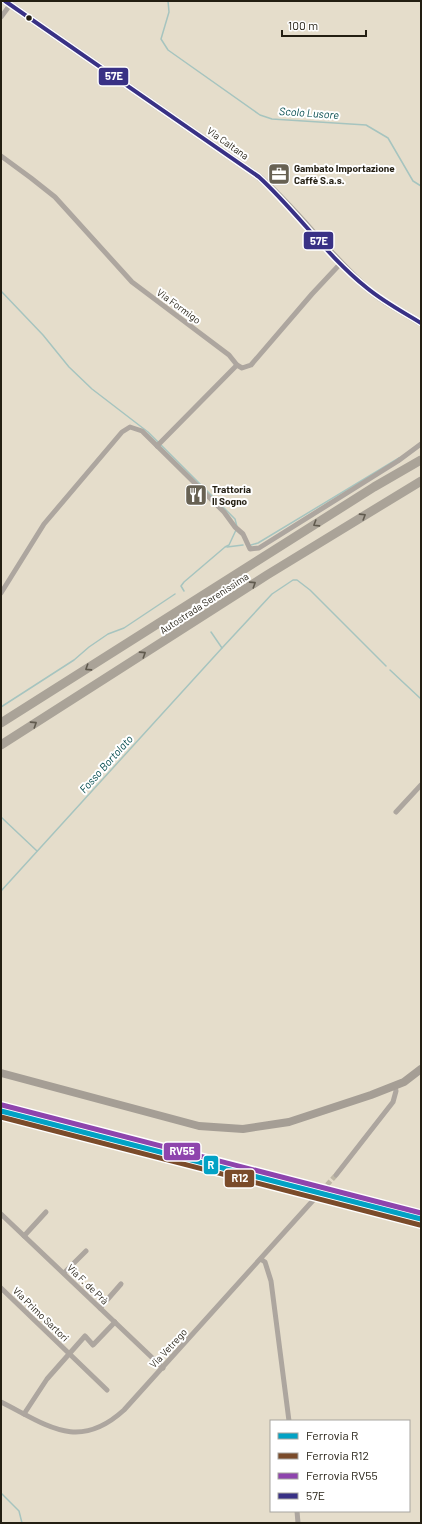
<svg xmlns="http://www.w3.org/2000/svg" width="422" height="1524" viewBox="0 0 422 1524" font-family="Barlow,sans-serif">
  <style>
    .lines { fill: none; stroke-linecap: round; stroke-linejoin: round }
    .stream { stroke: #a6c4bf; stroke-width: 1.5 }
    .street-tunnel { stroke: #beb7a6; stroke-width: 5; stroke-dasharray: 5 2.5; stroke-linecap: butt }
    .street { stroke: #ada69f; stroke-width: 5 }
    .secondary { stroke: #aca69c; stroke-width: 7 }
    .primary { stroke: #a59e95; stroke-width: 8 }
    .highway { stroke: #aaa398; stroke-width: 9 }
    .bus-1-casing { stroke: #fff; stroke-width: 7 }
    .bus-1 { stroke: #393185; stroke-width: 4 }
    .rail-1-casing { stroke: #fff; stroke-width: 8 }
    .rail-2-casing { stroke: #fff; stroke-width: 8 }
    .rail-3-casing { stroke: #fff; stroke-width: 8 }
    .rail-1 { stroke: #02a2c5; stroke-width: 5 }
    .rail-2 { stroke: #7a4b2a; stroke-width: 5 }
    .rail-3 { stroke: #8e44ad; stroke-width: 5 }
    .oneway { stroke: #605a4e }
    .bus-dot { fill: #231e12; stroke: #fff; stroke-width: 1.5 }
    .labels { text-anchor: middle; stroke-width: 4; stroke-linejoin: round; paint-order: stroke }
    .street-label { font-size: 10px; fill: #231e12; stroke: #fff }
    .poi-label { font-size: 10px; font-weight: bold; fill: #231e12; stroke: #fff; text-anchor: start }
    .water-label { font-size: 11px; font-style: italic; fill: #00494c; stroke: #fff }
    .line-badge { stroke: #fff; stroke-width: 1.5 }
    .badge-label { font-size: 11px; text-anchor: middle; font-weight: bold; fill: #fff }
  </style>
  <rect width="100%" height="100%" fill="#e5ddcb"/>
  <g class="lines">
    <g class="stream">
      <path d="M168,1l1,11 -8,27 7,11 92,65 12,4 94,6 22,13 25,43 8,5"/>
      <path d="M1,291l42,44 26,32 23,22 56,43 87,87 2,8"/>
      <path d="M251,545l7,-2 141,-85"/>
      <path d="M227,547l16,-2"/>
      <path d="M184,591l-3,-5 3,-4 41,-35 4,-2 7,-15"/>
      <path d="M211,632l11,16 50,-54 21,-14h4l13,10 76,76"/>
      <path d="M390,670l31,29"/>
      <path d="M1,707l73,-47 15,-13 19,-13 16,-6 51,-34"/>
      <path d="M1,817l36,34"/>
      <path d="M1,891l221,-243"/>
      <path d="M1,1493l18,18 3,12"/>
    </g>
    <path class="street-tunnel" d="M317,1196l19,-21"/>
    <g class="street">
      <path d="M1,17l9,-12"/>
      <path d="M1,156l30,22 24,19 77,85 97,73 8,10 5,3 9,-3 61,-71 29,-31"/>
      <path d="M157,446l80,-81"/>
      <path d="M1,593l43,-69 78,-92 8,-5 12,4 82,81 11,15 8,7 7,15 9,-1 139,-87 23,-17"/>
      <path d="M396,812l25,-27"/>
      <path d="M336,1175l57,-73 3,-11 -1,-5"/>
      <path d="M1,1214l162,154"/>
      <path d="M24,1236l22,-24"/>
      <path d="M262,1260l3,2 6,19 18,140"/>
      <path d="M64,1273l22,-22"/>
      <path d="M1,1288l106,102"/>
      <path d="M100,1308l21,-24"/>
      <path d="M1,1402c46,23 77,50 123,8l193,-214"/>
      <path d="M24,1414l23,-35 38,-43 8,9 22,-23"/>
      <path d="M297,1511l1,12"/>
    </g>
    <path class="secondary" d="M5,1l254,176c37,32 65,72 101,105 18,17 40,28 61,41"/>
    <path class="primary" d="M1,1073l198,53 44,3 46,-7 82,-27 33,-13 17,-13"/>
    <g class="highway">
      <path d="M1,723l373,-236 47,-27"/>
      <path d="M1,745l266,-170 154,-94"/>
    </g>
    <g class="bus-1-casing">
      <path id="bus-1" d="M5,1l254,176c38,35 68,79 108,111 17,14 36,24 54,35"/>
    </g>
    <use href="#bus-1" class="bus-1"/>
    <g class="rail-1-casing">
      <path id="rail-1" d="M1,1111l420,108"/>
    </g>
    <g class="rail-2-casing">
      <path id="rail-2" d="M1,1117l419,108"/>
    </g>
    <g class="rail-3-casing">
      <path id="rail-3" d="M2,1105l419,108"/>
    </g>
    <use href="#rail-1" class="rail-1"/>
    <use href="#rail-2" class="rail-2"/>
    <use href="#rail-3" class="rail-3"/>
  </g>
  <defs><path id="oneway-chevron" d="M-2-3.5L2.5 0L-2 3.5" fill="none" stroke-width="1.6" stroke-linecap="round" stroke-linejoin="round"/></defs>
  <g class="oneway">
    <use href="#oneway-chevron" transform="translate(363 516) rotate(-32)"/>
    <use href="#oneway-chevron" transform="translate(316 524) rotate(148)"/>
    <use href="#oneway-chevron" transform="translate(253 584) rotate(-33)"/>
    <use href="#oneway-chevron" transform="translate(143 654) rotate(-33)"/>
    <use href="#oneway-chevron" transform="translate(88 668) rotate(147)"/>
    <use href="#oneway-chevron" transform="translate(34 724) rotate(-33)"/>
  </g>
  <defs>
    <g id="office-square" transform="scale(1.15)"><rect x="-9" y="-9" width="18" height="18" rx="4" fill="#676153" stroke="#fff"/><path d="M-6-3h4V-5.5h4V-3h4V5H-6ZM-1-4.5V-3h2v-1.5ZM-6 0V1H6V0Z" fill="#fff"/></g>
    <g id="restaurant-square" transform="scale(1.15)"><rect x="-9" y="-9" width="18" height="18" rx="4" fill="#676153" stroke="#fff"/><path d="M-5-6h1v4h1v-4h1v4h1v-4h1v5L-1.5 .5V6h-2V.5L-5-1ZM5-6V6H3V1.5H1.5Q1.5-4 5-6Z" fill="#fff"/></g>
  </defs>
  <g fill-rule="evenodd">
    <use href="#office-square" x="279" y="174"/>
    <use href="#restaurant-square" x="196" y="495"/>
  </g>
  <circle class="bus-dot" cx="29" cy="18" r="3.5"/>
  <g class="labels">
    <g class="street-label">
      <text transform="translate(228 143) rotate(35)" y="4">Via Caltana</text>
      <text transform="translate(179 306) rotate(36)" y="4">Via Formigo</text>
      <text transform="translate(204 603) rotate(-33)" y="4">Autostrada Serenissima</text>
      <text transform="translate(88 1284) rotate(44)" y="4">Via F. de Prà</text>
      <text transform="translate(41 1314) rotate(44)" y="4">Via Primo Sartori</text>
      <text transform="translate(168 1348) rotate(-47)" y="4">Via Vetrego</text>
    </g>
    <g class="poi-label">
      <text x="294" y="172">Gambato Importazione<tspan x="294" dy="12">Caffè S.a.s.</tspan></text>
      <text x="212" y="493">Trattoria<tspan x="212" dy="12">Il Sogno</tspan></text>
    </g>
    <g class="water-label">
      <text transform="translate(309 113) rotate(4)" y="4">Scolo Lusore</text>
      <text transform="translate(106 764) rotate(-48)" y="4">Fosso Bortolato</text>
    </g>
  </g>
  <g class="line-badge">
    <rect x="98" y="67" width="31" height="19" rx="4" fill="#393185"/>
    <rect x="303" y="231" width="31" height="19" rx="4" fill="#393185"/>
    <rect x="163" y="1142" width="38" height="19" rx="4" fill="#8e44ad"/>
    <rect x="203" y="1155" width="16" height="20" rx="4" fill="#02a2c5"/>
    <rect x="224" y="1169" width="31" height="19" rx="4" fill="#7a4b2a"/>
  </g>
  <g class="badge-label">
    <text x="114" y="80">57E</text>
    <text x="319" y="245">57E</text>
    <text x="182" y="1155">RV55</text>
    <text x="211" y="1169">R</text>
    <text x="240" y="1182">R12</text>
  </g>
  <rect width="422" height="1524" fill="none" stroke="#231e12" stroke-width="4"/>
  <rect x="270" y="1420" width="140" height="92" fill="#ffffff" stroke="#a7a5a0"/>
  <rect x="278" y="1433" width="20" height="6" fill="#02a2c5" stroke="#a7a5a0"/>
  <text x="306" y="1440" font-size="12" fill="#231e12">Ferrovia R</text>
  <rect x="278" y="1453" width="20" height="6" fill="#7a4b2a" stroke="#a7a5a0"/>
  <text x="306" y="1460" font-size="12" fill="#231e12">Ferrovia R12</text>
  <rect x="278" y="1473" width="20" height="6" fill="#8e44ad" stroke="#a7a5a0"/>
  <text x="306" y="1480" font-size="12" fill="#231e12">Ferrovia RV55</text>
  <rect x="278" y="1493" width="20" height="6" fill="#393185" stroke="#a7a5a0"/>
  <text x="306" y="1500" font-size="12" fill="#231e12">57E</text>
  <path d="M282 30v6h84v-6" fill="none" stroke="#231e12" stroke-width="2"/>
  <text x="288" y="30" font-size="12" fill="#231e12" stroke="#ffffff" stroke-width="3" paint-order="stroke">100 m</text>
</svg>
